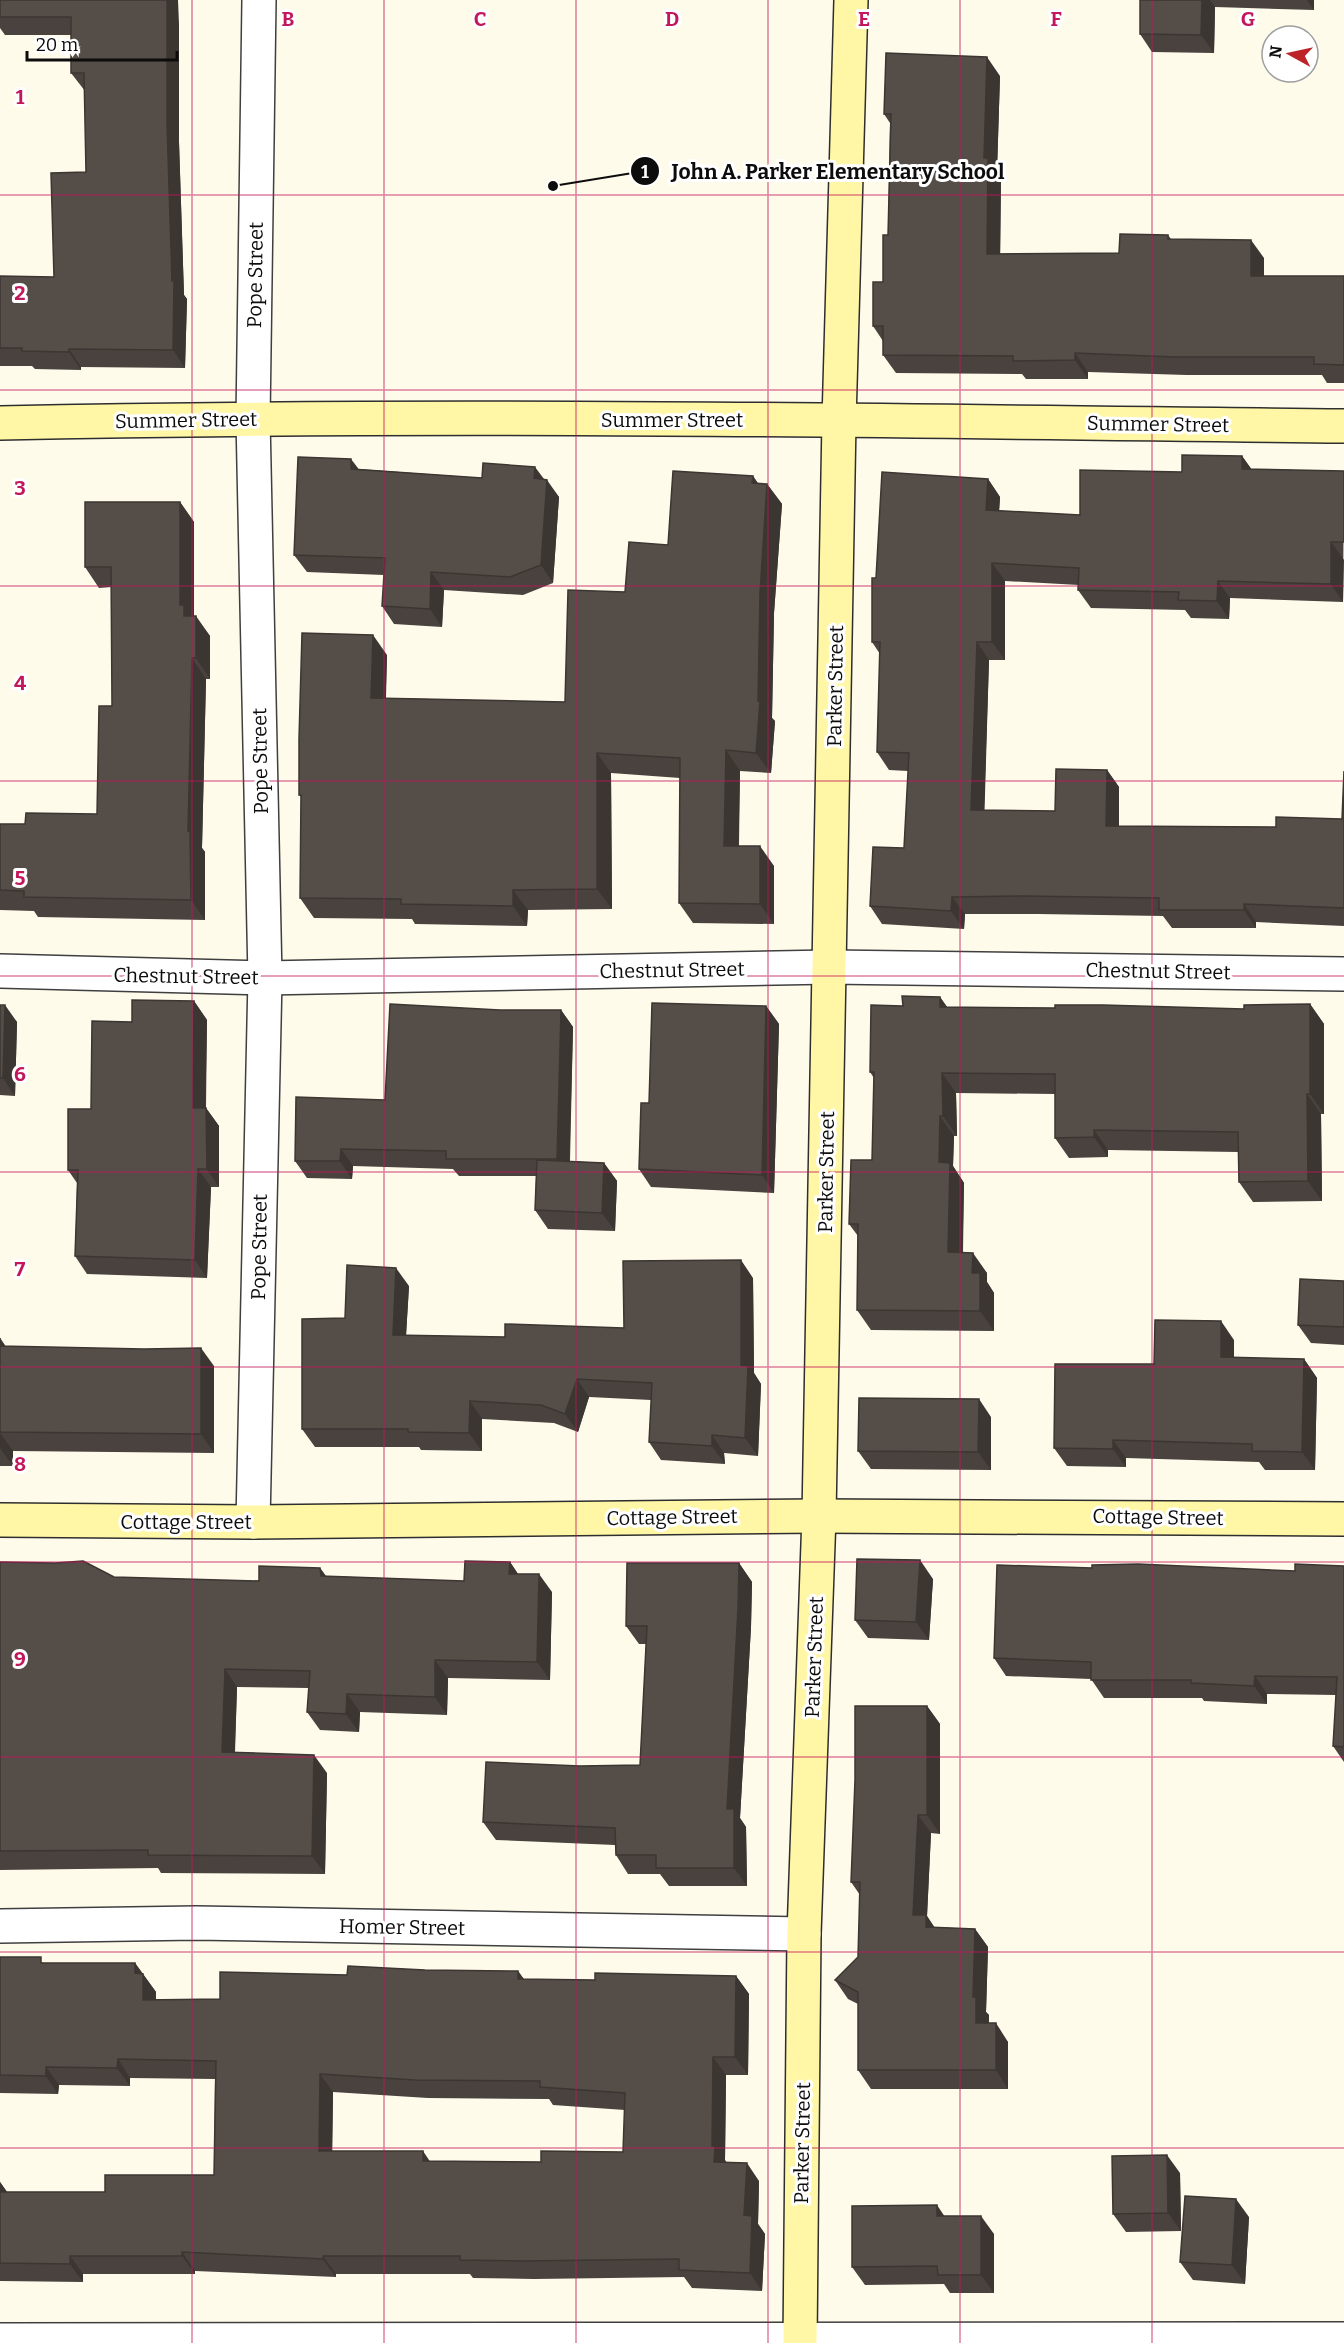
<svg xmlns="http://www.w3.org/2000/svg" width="1344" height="2343" viewBox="0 0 1344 2343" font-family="Bitter,serif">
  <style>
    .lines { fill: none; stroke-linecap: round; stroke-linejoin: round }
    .street-casing { stroke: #3f3f3f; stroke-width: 36 }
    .secondary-casing { stroke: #2e2e2e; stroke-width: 36 }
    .street { stroke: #fff; stroke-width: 33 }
    .secondary { stroke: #fff7a6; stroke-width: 33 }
    .wall { fill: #49423e; fill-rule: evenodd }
    .shaded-wall { fill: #3c3632 }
    .building { fill: #554d48; stroke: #3c3632; stroke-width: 1.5; fill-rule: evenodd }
    .grid { fill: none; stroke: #c2185b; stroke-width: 1.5; stroke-opacity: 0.55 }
    .labels { text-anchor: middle; stroke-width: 6; stroke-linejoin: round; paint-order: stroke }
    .street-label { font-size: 20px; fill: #0c0c0c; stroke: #fff }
    .grid-label { font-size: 20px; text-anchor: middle; font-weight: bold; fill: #c2185b; stroke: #fff; stroke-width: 6; stroke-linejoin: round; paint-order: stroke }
    .leader { fill: none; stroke: #0c0c0c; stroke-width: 2 }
    .callout-dot { fill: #0c0c0c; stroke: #fff; stroke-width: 2 }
    .mark-label { font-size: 18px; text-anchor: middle; font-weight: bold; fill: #fff }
    .callout-label { font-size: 21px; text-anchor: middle; font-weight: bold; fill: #0c0c0c; stroke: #fff; stroke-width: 6; stroke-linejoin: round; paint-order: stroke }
  </style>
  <rect width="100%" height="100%" fill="#fffbeb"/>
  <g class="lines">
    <g class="street-casing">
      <g id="street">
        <path d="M0,971l265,7 565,-11 514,7"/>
        <path d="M253,1522l12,-544 -12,-559 6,-419"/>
        <path d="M0,1926l196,-3 608,11"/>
        <path d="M0,2340l1344,-1"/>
      </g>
    </g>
    <g class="secondary-casing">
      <g id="secondary">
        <path d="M0,423c448,-10 896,-2 1344,3"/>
        <path d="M0,1520l253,2 566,-6 525,3"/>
        <path d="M800,2343l4,-409 15,-418 20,-1095 12,-421"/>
      </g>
    </g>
    <use href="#street" class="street"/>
    <use href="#secondary" class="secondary"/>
  </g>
  <g class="wall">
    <path d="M0,0l179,24v118l5,153 3,4 -2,69 -104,-1v3l-46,-1 -3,-3h-32v-90l54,1 32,-105 -1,-81 -14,-18v-38h-66l-5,-7z"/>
    <path d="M1140,0h174v10l-99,-3 -1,46 -62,-1 -12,-18z"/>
    <path d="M1000,76l-3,95 4,5 -1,78 119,-1 49,-18 3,4 93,19v18h80v107h-17l-5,-8h-135l-99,-3v7h-62l-4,-5 -126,-1 -13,-18v-14l-10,-15 10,-44 5,-47 2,-112 -6,-9z"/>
    <path d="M1242,456l9,13 93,2 -1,131 -113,-4 -1,21 -38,-1 -6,-8 -94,-2 -13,-18 1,-5 -74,-4v79h-16l-5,150 71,1 52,-41 12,17v39l157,1 66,-8 2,-48v155l-88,-4v6h-84l-9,-12 -125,-2h-73l-1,15 -82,-5 -12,-18 34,-58 4,-77 -19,-1 -12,-18 3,-98 -8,-12 4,-64 112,-99 12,18 -1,14 81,4 102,-43z"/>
    <path d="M359,469l123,9 62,1 15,18 -6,86 -30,12 -79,-5 -2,37 -48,-3 -12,-18 2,-31 -77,-3 -13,-17z"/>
    <path d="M753,476l5,8h9l15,20 -8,109 -2,105 3,3 -4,52 -31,-2 -1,75 35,20v58l-81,-1 -14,-20 1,-125 -69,-5 1,136 -84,1 -1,16 -112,-2 -3,-5 -98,-1 -14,-20 1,-101 -2,-2 88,-140 -1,43 179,4 60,-110 43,-47z"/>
    <path d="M180,502l14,20v94l16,20v43h-4l-4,169 3,4v68l-167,-3 -4,-6 -34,-1v-86h25l72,-10 15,-108v-119l-13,1 -14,-21z"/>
    <path d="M940,997l7,10 108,1 189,1 66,-5 14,20v90h-3l1,87 -69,1 -14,-20 -1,-30 -130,-2v7l-39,1 -14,-20v-44l-99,-1 1,43h-3l-1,30 11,17 -1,70 24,20v9l7,11v38l-123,-1 -14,-20 1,-74 -9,-12 23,-64 2,-82 -4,-6 33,-66z"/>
    <path d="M194,1001l13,19 -1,88 13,18v61h-8l-4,91 -120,-4 -12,-18 2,-73 -9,-13 64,-148z"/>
    <path d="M0,1005l17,17 -2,74 -15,-1z"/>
    <path d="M766,1006l13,18 -5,169 -123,-6 -12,-18 10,-66z"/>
    <path d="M500,1010h61l12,17 -3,134 34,2 13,18 -2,50 -67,-2 -13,-19 1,-34h-77l-6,-7 -100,-3 -1,13 -45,-1 -12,-17 90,-61z"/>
    <path d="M753,1278l1,95 7,11 -3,72 -34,-3 1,11 -64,-4 -12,-18 2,-42 -62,-3 -11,35 -24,-9 -72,-4v32l-61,-1 -2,-3h-104l-13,-18 43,-111 64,-32 -3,49 99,2 119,-9z"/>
    <path d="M1344,1281v64l-33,-2 -13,-18z"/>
    <path d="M0,1338l5,8 209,20v87l-201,-2v15h-13z"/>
    <path d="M1234,1340v18l70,1 13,19 -2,92h-50l-6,-8 -133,-4v9l-59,-1 -13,-18 100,-84z"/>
    <path d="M991,1417v53l-120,-1 -13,-18z"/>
    <path d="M0,1562l114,15 145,4 61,-13 6,8 138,5 46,-19 8,12 34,18 -2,88 -102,-2 -1,37 -87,-3 -1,20 -39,-2 -13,-18 2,-24 -72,-1 -2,66 92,20 -2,101 -164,-1 -3,-5 -158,2z"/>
    <path d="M739,1563l13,19 -1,45 -11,191 6,9 1,59h-78l-9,-12h-32l-12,-19 -1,-10 -119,-5 -13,-18 97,-56 60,-1 6,-121h-7l-13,-18z"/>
    <path d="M1344,1566v196l-11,-16 3,-51 -69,-1v10l-63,-3 -2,-3h-98l-13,-19 -85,-3 -12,-18 98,-90 203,3z"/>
    <path d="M933,1579l-4,61 -61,-2 -13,-18z"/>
    <path d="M927,1706l13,18v110l-9,-1 -4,83 7,11 41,2 13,18 -2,65 3,3v8l19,19v47h-137l-13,-19v-66l-10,-5 -13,-19 23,-23 2,-62 -9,-13z"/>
    <path d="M0,1957l45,6h90l21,29v7h64l127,-24 78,-5 93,1 6,8 71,1 141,-4 13,18 -1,81h-22l-1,85 1,2 33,19 -1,43 7,10 -3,57 -70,-3 -8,-11 -150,2 -61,-1 -3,-4h-134v3l-141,-6v3h-112v8l-83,-1v-99l7,10h98l109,-17 1,-96 -85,-1v8l-71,-1 -1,9 -58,-1zM333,2092l95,6 121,1 4,6 72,5 -2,42 -82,10 -112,-1 -97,-10z"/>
    <path d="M1180,2173l1,58 -55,1 -13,-18z"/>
    <path d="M944,2216l50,18v59h-44l-6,-9 -79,1 -13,-18z"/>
    <path d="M1249,2217l-4,67 -52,-4 -13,-18z"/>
  </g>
  <g class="shaded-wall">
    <path d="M167,0h11l1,24v118l5,153 3,4 -2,69 -12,-18 -6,-226z"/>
    <path d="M1202,0h8l5,7 -1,46 -13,-18z"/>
    <path d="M1307,0h7v10z"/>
    <path d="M987,57l13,19 -3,95 4,5 -1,97 -13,-19 -3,-96z"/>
    <path d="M1251,240l13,18v36l-13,-18z"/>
    <path d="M69,349l12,18v3l-12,-18z"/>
    <path d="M1075,353l13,19v7l-13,-19z"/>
    <path d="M1242,456l13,18 -13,-5z"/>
    <path d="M351,459l13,17 -13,-7z"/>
    <path d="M535,467l12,16v-3l12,17 -6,86 -12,-18 -7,-87z"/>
    <path d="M753,476l14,20v-12l15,20 -8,109 -2,105 3,3 -4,52 -15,-20 2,-52z"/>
    <path d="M988,479l12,18 -2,31 -12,-18z"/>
    <path d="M180,502l14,20v98l2,-4 14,20v43l-14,-21 -16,-53z"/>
    <path d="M1331,542l13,18 -1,42 -12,-18z"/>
    <path d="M992,563l13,18v79l-13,-18z"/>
    <path d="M431,572l13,18 -2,37 -12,-18z"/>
    <path d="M1218,581l12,17 -1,21 -12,-18z"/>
    <path d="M373,635l14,20 -2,63 -14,-20z"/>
    <path d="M977,642l12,18 -5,168 -13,-18z"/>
    <path d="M192,658l14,21 -4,169 3,4v68l-14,-20 -3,-69z"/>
    <path d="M726,750l14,21 -2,95 -14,-20z"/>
    <path d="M597,753l14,20 1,136 -15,-20z"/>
    <path d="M1107,770l12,17v57l-13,-18z"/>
    <path d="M760,846l14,20v58l-14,-20z"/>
    <path d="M513,890l15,20 -1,16 -14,-20z"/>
    <path d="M952,897l13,17 -1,15 -13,-18z"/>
    <path d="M1244,904l12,18v6l-12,-18z"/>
    <path d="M940,997l14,20 -14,-10z"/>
    <path d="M194,1001l13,19 -2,106 -12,-18z"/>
    <path d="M1310,1004l14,20v90l-14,-20z"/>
    <path d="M5,1005l12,17 -2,74 -12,-18z"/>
    <path d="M766,1006l13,18 -5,169 -12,-18z"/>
    <path d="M561,1010l12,17 -4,150 -12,-18z"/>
    <path d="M942,1073l14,20 1,43 -14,-20z"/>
    <path d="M1307,1094l14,20 1,87 -14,-20z"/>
    <path d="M206,1108l13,18v61l-12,-18z"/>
    <path d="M940,1116l14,20 -1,30 11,17 -2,89 -14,-20 -9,-90z"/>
    <path d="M1094,1130l14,20v7l-14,-20z"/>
    <path d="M341,1149l12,17 -1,13 -12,-18z"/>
    <path d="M604,1163l13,18 -2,50 -13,-18z"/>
    <path d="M198,1169l13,18 -4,91 -12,-18z"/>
    <path d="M973,1253l14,20v9l7,11v38l-14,-20 -8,-38z"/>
    <path d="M741,1260l12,18 1,95 7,11 -3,72 -13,-18 -4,-73z"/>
    <path d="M396,1268l13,18 -4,67 -12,-18z"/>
    <path d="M1221,1321l13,19v36l-13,-19z"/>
    <path d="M0,1338l13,19 -13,-11z"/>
    <path d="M201,1348l13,18v87l-13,-19z"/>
    <path d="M1304,1359l13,19 -2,92 -13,-18z"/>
    <path d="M577,1379l12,18 -11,35 -13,-18z"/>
    <path d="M979,1399l12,18v53l-13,-18z"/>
    <path d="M470,1401l12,18v32l-13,-18z"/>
    <path d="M0,1433l13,18v15l-13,-18z"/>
    <path d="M712,1435l12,18 1,11 -13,-18z"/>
    <path d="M1113,1440l13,18v9l-13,-18z"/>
    <path d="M920,1560l13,19 -4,61 -13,-18z"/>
    <path d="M510,1562l12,18 -13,-6z"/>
    <path d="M739,1563l13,19 -1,45 -11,191 6,9 1,59 -13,-18 -7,-59z"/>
    <path d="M320,1568l13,18 -12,-10z"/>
    <path d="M539,1574l13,18 -2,88 -13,-18z"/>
    <path d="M435,1660l13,18 -1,37 -12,-18z"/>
    <path d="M225,1669l12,18 -3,84 -12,-19z"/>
    <path d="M1255,1676l12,18v10l-13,-18z"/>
    <path d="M347,1694l13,18 -1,20 -13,-18z"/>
    <path d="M927,1706l13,18v110l-13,-19z"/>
    <path d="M314,1755l13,18 -2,101 -13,-18z"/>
    <path d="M918,1815l13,18 -4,83 12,18v11l-26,-30z"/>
    <path d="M975,1929l13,18 -2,65 3,3 -1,26 -12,-18 -3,-26z"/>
    <path d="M135,1963l21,29 -1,26 -12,-18 -8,-27z"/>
    <path d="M518,1971l12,18 -12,-10z"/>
    <path d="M736,1976l13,18 -1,81 -13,-18z"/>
    <path d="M996,2023l12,19v47l-12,-19z"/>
    <path d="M713,2057l13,18 -1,85 2,4 -13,-2 -2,-16z"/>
    <path d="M118,2059l12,19v8l-13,-18z"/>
    <path d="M46,2067l13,18 -1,9 -12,-18z"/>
    <path d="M320,2074l13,18 -1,77 -13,-18z"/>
    <path d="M423,2151l12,18 -12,-8z"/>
    <path d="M1167,2155l13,18 1,58 -13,-18z"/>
    <path d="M747,2163l12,18 -1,43 7,10 -3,57 -12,-18 -6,-58z"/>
    <path d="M0,2182l12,17 -12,-6z"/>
    <path d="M1236,2199l13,18 -4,67 -13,-19z"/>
    <path d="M937,2205l12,18 -12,-7z"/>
    <path d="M981,2216l13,18v59l-13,-18z"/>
    <path d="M182,2252l13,19v3l-13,-18z"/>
    <path d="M70,2256l13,18v8l-13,-18z"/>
    <path d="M323,2256l13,18v3l-13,-18z"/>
  </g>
  <g class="building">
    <path d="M0,0h167v124l5,157h2l-1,69 -104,-1v3l-47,-1v-3h-22v-72l54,1 -3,-104 35,-1 -2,-99h-13v-56h-71z"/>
    <path d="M1140,0h62l-1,35 -61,-1z"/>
    <path d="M886,53l101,4 -3,101h4l-1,96 132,-1 1,-19 48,1v4l83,1v36h93v89l-30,-1v-7h-139l-100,-4v7l-62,1v-5l-130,-1v-29h-10v-44h10v-47h5l3,-121h-7z"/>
    <path d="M1182,455l60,1v13l102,2v71h-13v42l-113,-3 -1,20 -39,-1 1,-8 -101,-2 1,-22 -87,-5v79h-15l-6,168 84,1 1,-42 51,1 -1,56 170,1v-10l66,2 2,-48v137l-100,-4v6h-85v-12l-134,-2 -73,1 -1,14 -81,-5 3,-59 31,1 5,-95 -32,-1 3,-110h-8v-64h4l6,-106 106,7 -2,31 94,5v-45l102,2z"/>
    <path d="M298,457l53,2v10l131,9 1,-15 52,4 -1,11 13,2 -6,85 -31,12 -79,-5 -1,37 -48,-3 3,-48 -91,-3z"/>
    <path d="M673,471l80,5 -1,7 15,1 -7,109 -2,108h2l-4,52 -30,-3 -2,96h36v58l-81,-1 1,-145 -83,-5v136l-84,1v16l-112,-2v-5l-101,-1 1,-103h-2v-56l3,-106 71,2 -2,63 194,4 3,-112 57,2 4,-50 39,3z"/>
    <path d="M85,502h95v103h4v11h12v42h-4l-4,173h2l1,69 -167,-3v-6l-24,-1v-66h25l1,-11 71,1 2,-108h13l-1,-139h-26z"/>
    <path d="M902,996l38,1v10l115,1v-3h48l141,4v-4l66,-1v90h-3l1,87 -69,1 -1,-50 -144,-2v7l-39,1v-64l-113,-1 1,43h-3l-1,46 11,1 -2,89 25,1 -1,20h8v38l-123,-1 1,-86h-9l2,-64h21l2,-88h-4l1,-67 32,1z"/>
    <path d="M132,1000l62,1 -1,107h13l1,61h-9l-3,91 -120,-4 3,-86h-10v-61h23l1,-88 40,1z"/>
    <path d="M652,1003l114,3 -4,169 -123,-6 2,-66h8z"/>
    <path d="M390,1004l110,6h61l-4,149h-111v-8l-105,-2 -1,12h-45l1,-64 89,3z"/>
    <path d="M0,1005h5l-2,73h-3z"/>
    <path d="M537,1160l67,3 -2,50 -67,-3z"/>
    <path d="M741,1260v105l7,1 -3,72 -33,-3v11l-63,-4 3,-59 -75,-4 -12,35 -24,-9 -71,-4 -1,32 -61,-1v-3h-106v-110l43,-1 2,-53 49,3 -3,67 112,2v-13l119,4 -1,-67z"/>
    <path d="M1300,1279l44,2v46l-46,-2z"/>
    <path d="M1155,1320l66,1v36l83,2 -2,93 -50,-1v-7l-139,-4v9l-59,-1 1,-84h99z"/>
    <path d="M0,1338v8l144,3 57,-1v86l-201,-2z"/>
    <path d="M859,1398l120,1 -1,53 -120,-1z"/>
    <path d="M857,1559l63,1 -4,62 -61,-2z"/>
    <path d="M83,1561l31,16 145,4v-15l61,2 1,8 143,5 1,-20 45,1 -1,12h30l-2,88 -102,-2v37l-88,-3 -1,20 -39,-2 3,-41 -85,-2 -3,83 92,3 -2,101 -164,-1v-5l-148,1v-289l55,1z"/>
    <path d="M627,1563h112l-1,45 -11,201h7v59h-78v-13h-40l-1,-27 -132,-6 3,-60 94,4 60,-1 7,-139h-21z"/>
    <path d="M1138,1564l157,7v-7l49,2v181l-11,-1 4,-69 -82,-1 -1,10 -63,-3v-3h-100v-18l-97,-4 3,-93 95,3v-3z"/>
    <path d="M855,1706h72v109h-9l-5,100h13v12l49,2 -2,68h3v26h20v47h-138v-78l-23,-12 23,-23 2,-75h-9l4,-102z"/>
    <path d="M0,1957h41v6h94v10l8,1v26l77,-1v-27l127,3 1,-9 77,4 93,1v8l77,1v-7l141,3 -1,81h-22l-1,89h3l-1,16 33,1 -3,52 8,1 -2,57 -71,-3v-11l-157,2 -62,-1v-4h-137v3l-141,-7v4h-112v8l-70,-1v-71h105v-17h109l2,-114 -98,-2 -1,9 -71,-1v9l-46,-1zM320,2074l95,6 125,1v6l85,6 -2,59 -82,-1v11l-118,-1v-10h-104z"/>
    <path d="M1167,2155l1,58 -55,1 -1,-58z"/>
    <path d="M1185,2196l51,3 -4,66 -52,-3z"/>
    <path d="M937,2205v11h44v59h-43l-1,-9 -85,1v-61z"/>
  </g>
  <path class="grid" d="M192,0v2343M384,0v2343M576,0v2343M768,0v2343M960,0v2343M1152,0v2343M0,195h1344M0,390h1344M0,586h1344M0,781h1344M0,976h1344M0,1172h1344M0,1367h1344M0,1562h1344M0,1757h1344M0,1952h1344M0,2148h1344"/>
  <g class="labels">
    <g class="street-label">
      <text transform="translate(255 275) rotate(-89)" y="7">Pope Street</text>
      <text transform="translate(186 420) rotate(-1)" y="7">Summer Street</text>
      <text x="672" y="427">Summer Street</text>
      <text transform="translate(1158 424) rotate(1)" y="7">Summer Street</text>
      <text transform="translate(835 686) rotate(-89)" y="7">Parker Street</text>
      <text transform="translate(260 761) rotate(-91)" y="7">Pope Street</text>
      <text transform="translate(672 970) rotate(-1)" y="7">Chestnut Street</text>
      <text transform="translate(1158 971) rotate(1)" y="7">Chestnut Street</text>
      <text transform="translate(186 976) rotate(1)" y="7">Chestnut Street</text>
      <text transform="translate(826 1172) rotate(-89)" y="7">Parker Street</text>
      <text transform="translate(259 1247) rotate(-89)" y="7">Pope Street</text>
      <text transform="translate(672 1517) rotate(-1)" y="7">Cottage Street</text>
      <text transform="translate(1158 1517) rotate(1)" y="7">Cottage Street</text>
      <text x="186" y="1529">Cottage Street</text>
      <text transform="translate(814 1657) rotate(-88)" y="7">Parker Street</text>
      <text transform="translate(402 1927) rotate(1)" y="7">Homer Street</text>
      <text transform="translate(802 2143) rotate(-89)" y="7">Parker Street</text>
    </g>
  </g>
  <g class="grid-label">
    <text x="288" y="26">B</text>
    <text x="480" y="26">C</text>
    <text x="672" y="26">D</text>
    <text x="864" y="26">E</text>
    <text x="1056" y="26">F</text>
    <text x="1248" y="26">G</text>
    <text x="20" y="104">1</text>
    <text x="20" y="300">2</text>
    <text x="20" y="495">3</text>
    <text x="20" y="690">4</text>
    <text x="20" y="885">5</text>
    <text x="20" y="1081">6</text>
    <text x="20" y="1276">7</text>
    <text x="20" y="1471">8</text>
    <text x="20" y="1666">9</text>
  </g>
  <path class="leader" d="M553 186L645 171"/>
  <g class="callout-dot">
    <circle cx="553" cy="186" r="6"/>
    <circle cx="645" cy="171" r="15"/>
  </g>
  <g class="mark-label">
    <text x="645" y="178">1</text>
  </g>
  <g class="callout-label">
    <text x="838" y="179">John A. Parker Elementary School</text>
  </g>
  <g transform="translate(1290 54) rotate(278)"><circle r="28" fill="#ffffff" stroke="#9e9e9e" stroke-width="1.5"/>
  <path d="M0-4.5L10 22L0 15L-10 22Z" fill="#bc2429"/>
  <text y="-9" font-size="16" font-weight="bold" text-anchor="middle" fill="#0c0c0c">N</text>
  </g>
  <path d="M27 51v9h150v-9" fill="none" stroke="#0c0c0c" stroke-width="3"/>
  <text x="36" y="51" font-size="18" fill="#0c0c0c" stroke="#ffffff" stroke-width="4.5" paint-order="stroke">20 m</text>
</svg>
